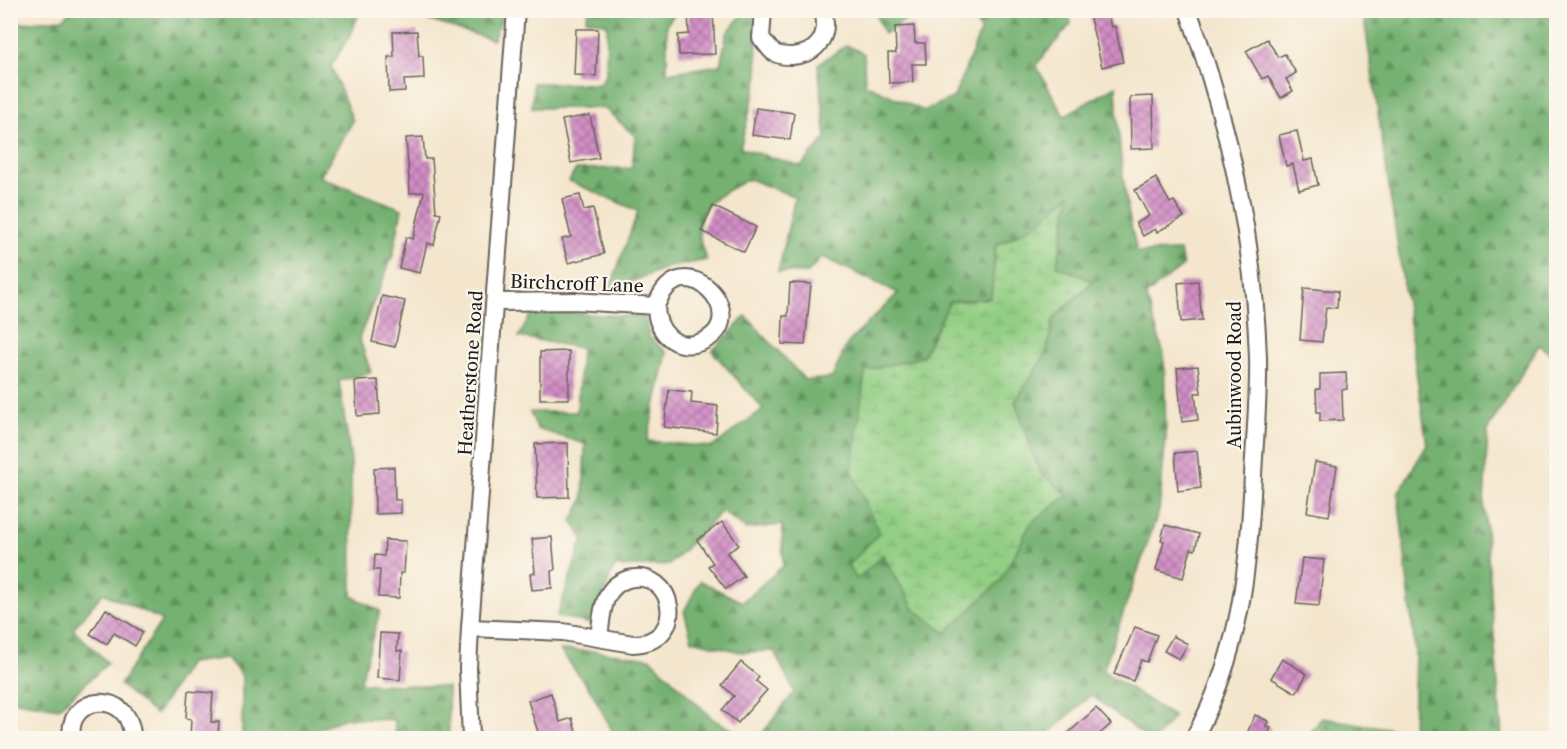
<svg xmlns="http://www.w3.org/2000/svg" width="1567" height="749" viewBox="0 0 1567 749" font-family="'Libre Caslon Text',serif">
  <style>
    .forest { fill: url(#forest-firs); stroke: #486646; stroke-width: 1.5; fill-rule: evenodd }
    .wetland { fill: url(#wetland-marsh); stroke: #577550; stroke-width: 1.5 }
    .building { fill: url(#building-cross-hatch) }
    .lines { fill: none; stroke-linecap: round; stroke-linejoin: round }
    .street-casing { stroke: #68635a; stroke-width: 20 }
    .street { stroke: #fff; stroke-width: 16 }
    .labels { text-anchor: middle; stroke-width: 4.5; stroke-linejoin: round; paint-order: stroke }
    .street-label { font-size: 18px; fill: #1c1c1c; stroke: #fbf7ec }
  </style>
  <defs>
    <pattern id="forest-firs" width="22" height="20" patternUnits="userSpaceOnUse" patternTransform="scale(1.5)"><rect width="22" height="20" fill="#75b171"/><path d="M5 1l3.5 6h-7zM16 11l3.5 6h-7z" fill="#5f8f5c"/></pattern>
    <pattern id="wetland-marsh" width="20" height="14" patternUnits="userSpaceOnUse" patternTransform="scale(1.5)"><rect width="20" height="14" fill="#92ce83"/><path d="M1 5h8M5 5V1M11 12h8M15 12V8" fill="none" stroke="#7db071"/></pattern>
    <pattern id="building-cross-hatch" width="8" height="8" patternUnits="userSpaceOnUse" patternTransform="scale(1.5)"><rect width="8" height="8" fill="#d18dc5"/><path d="M0 0l8 8M0 8l8-8" fill="none" stroke="#a9729f"/></pattern>
  </defs>
  <rect width="100%" height="100%" fill="#fbf7ec"/>
  <filter id="ink" filterUnits="userSpaceOnUse"><feTurbulence type="fractalNoise" baseFrequency=".0167" numOctaves="2"/><feDisplacementMap in="SourceGraphic" scale="12" xChannelSelector="R" yChannelSelector="G"/><feConvolveMatrix kernelMatrix="1 2 1 2 8 2 1 2 1" color-interpolation-filters="sRGB"/></filter>
  <filter id="wash" filterUnits="userSpaceOnUse"><feTurbulence type="fractalNoise" baseFrequency=".008" numOctaves="4" result="noise"/><feDisplacementMap in="SourceGraphic" scale="24" xChannelSelector="R" yChannelSelector="G"/><feGaussianBlur stdDeviation="1.35" result="paint"/><feColorMatrix in="noise" values="0 0 0 0 0 0 0 0 0 0 0 0 0 0 0 0 0 1.4 0 .05"/><feComposite in="paint" operator="in"/></filter>
  <g filter="url(#wash)">
    <rect width="100%" height="100%" fill="#f4e6cd"/>
    <g class="forest">
      <path d="M73,10l287,1 -8,21 -21,34 22,55 -33,56 82,32 -9,46 -34,83 12,34 -32,9 12,80 1,135 28,15 -20,72 88,4 1,51h-54v-18l-50,-2 -47,20h-56v-62l-15,-18 -38,5 -33,52 -36,-30 42,-65 -59,-27 -30,36 35,34 -49,45 -48,-8v-676l51,-5z"/>
      <path d="M505,10l-12,30 -95,-29v-1z"/>
      <path d="M588,11h89l-10,13v49l53,-8 7,-32 18,-22h10l3,68 -18,69 61,18 25,-28 -8,-74 29,-19 17,9 1,30 59,27 30,-14 27,-67 -14,-19h101l3,13 -35,41 28,51 52,-30c2,57 7,110 21,166l43,-1 3,15 -37,29 18,60 2,82 -7,73 -56,161 71,46 -18,21h-9l-56,-43 -42,38 3,5h-293l35,-46 -20,-41 -34,1 -48,-12 -8,-29 16,-30 42,21 41,-36 -1,-41 -37,4 -23,-18 -53,54 -55,2 -22,57 -35,-8 26,-77 -11,-18 11,-22 2,-55 -48,-15 -7,-17h47l4,-64 -62,-11 14,-26 112,6 4,20 18,16 -20,88 65,6 51,-38 -51,-58 34,-35 59,64 27,-2 15,-34 51,-51 -76,-36 -14,16 -30,-1 17,-75 -46,-18c-41,21 -63,33 -42,81l-41,8 -57,23 29,-80 -69,-30 7,-12 56,-1 3,-32 -31,-28h-72l1,-25 67,1 6,-11 1,-49 -21,-5zM1069,195l-12,71 36,16 -39,36 -8,35 -31,49 25,71 28,22 -37,28 -31,57 -85,30 -32,-55 -26,24 -9,-13 31,-32 -14,-163 57,-14 28,-55 41,-4 5,-52 43,-23z"/>
      <path d="M874,11h45l-35,23z"/>
      <path d="M1363,11h193v347l-17,-13 -51,84 -4,75 18,234h-196l16,-20 91,14 2,-82 -17,-157 29,-48z"/>
      <path d="M560,650l34,1 56,7 64,62 34,18h-154l19,-5 -20,-39z"/>
    </g>
    <path class="wetland" d="M1070,194l-13,72 36,15 -39,37 -8,35 -31,49 25,71 28,22 -37,28 -30,57 -55,53 -31,-23 -32,-55 -26,24 -9,-13 31,-33 -27,-61 13,-101 57,-14 28,-55 41,-4 5,-52 43,-23z"/>
    <g id="blocks">
      <g class="building">
        <path d="M688,10h25l2,44 -36,1 -1,-20 11,-1z"/>
        <path d="M1107,10l4,17 4,-1 8,36 -21,5 -13,-53z"/>
        <path d="M914,26l1,17h10l1,21h-14l1,18 -24,1 -1,-30h8l-1,-26z"/>
        <path d="M576,29h22l-2,47 -22,-1z"/>
        <path d="M417,31l2,25h4l1,23 -20,1 1,11 -16,1 -1,-35h6l-1,-25z"/>
        <path d="M1267,39l11,18 7,-3 11,19 -10,6 7,12 -12,7 -13,-22 -6,3 -16,-28z"/>
        <path d="M1153,96l1,52 -23,1 -1,-52z"/>
        <path d="M756,108l38,5 -4,27 -38,-5z"/>
        <path d="M590,115l9,43 -28,5 -9,-43z"/>
        <path d="M1297,131l7,30 9,-2 5,26 -19,5 -6,-26 -7,2 -7,-31z"/>
        <path d="M423,137l2,22h7l4,53 5,1 -7,32 -7,-2 -7,30 -21,-5 7,-31 7,2 11,-47 -14,1 -4,-55z"/>
        <path d="M1156,178l14,25 4,-2 10,16 -27,15 -2,-3 -12,7 -7,-13 13,-7 -14,-26z"/>
        <path d="M580,195l4,15 9,-2 11,46 -36,9 -6,-24 9,-2 -9,-38z"/>
        <path d="M713,206l43,21 -12,25 -43,-21z"/>
        <path d="M1198,281l4,39 -21,2 -3,-39z"/>
        <path d="M790,283l21,1 -6,61 -23,-1 1,-28h5z"/>
        <path d="M1304,288l34,3 -1,17 -11,-1 -4,35 -22,-2z"/>
        <path d="M382,296l23,5 -10,46 -23,-5z"/>
        <path d="M569,351v48h-29v-47z"/>
        <path d="M1198,366l3,27h-6l3,27 -16,2 -5,-54z"/>
        <path d="M1346,373l1,16 -5,1 1,30 -23,1v-9h-3l-1,-23h4v-15z"/>
        <path d="M378,380l2,34 -23,2 -2,-35z"/>
        <path d="M669,390l23,2 -1,11 27,3 -2,27 -52,-6z"/>
        <path d="M568,443l1,54 -32,1 -2,-54z"/>
        <path d="M1197,451l4,37 -23,3 -3,-38z"/>
        <path d="M1315,462l22,4 -8,50 -22,-4z"/>
        <path d="M394,467l1,33h6v13l-26,1 -1,-46z"/>
        <path d="M722,522l17,23 -12,8 17,23 -18,13 -18,-23 5,-3 -16,-23z"/>
        <path d="M1165,525l34,9 -4,16 -4,-1 -8,29 -27,-8 8,-29 -3,-1z"/>
        <path d="M552,537l3,33 -4,1 1,17 -20,2 -2,-16 5,-1 -3,-34z"/>
        <path d="M385,540l21,1 -2,32h-4l-1,25 -21,-1 2,-27h-6l1,-15 9,1z"/>
        <path d="M1302,558l22,2 -5,46 -23,-2z"/>
        <path d="M106,609l37,23 -8,14 -21,-13 -7,11 -17,-10z"/>
        <path d="M1135,627l22,8 -10,27 -6,-2 -8,21 -19,-7z"/>
        <path d="M380,633l18,1 -1,17h5l-2,29 -23,-2z"/>
        <path d="M1173,636l15,8 -9,15 -15,-8z"/>
        <path d="M1282,659l25,15 -11,19 -25,-15z"/>
        <path d="M741,662l18,15 -3,4 11,9 -29,33 -16,-13 12,-14 -12,-11z"/>
        <path d="M188,691l25,2 -2,29h8l-1,16h-28l1,-19 -5,-1z"/>
        <path d="M551,693l9,29 12,-4 4,14 -19,6h-17l-12,-37z"/>
        <path d="M1096,708l15,16 -16,14h-32z"/>
        <path d="M1255,715l13,6 -2,5 5,2 -5,10h-21z"/>
      </g>
    </g>
  </g>
  <g filter="url(#ink)">
    <use href="#blocks" fill-opacity="0" stroke="#68635a" stroke-width="1.5"/>
    <g class="lines">
      <g class="street-casing">
        <g id="street">
          <path d="M763,10l-2,28c4,4 8,11 12,14 6,4 12,4 19,4 26,-2 38,-20 31,-46"/>
          <path d="M1188,10c41,113 66,226 70,347 1,39 -3,79 -5,118 -4,92 -13,181 -59,263"/>
          <path d="M496,302l78,-1 82,5c25,-69 102,13 45,36 -26,10 -45,-11 -45,-36"/>
          <path d="M470,628l93,4 70,12c56,-1 42,-77 -5,-65 -9,3 -17,9 -21,18 -6,12 -6,28 -8,41"/>
          <path d="M72,738c-7,-44 60,-50 60,0"/>
          <path d="M471,738l-3,-70 2,-40 46,-618"/>
        </g>
      </g>
      <use href="#street" class="street"/>
    </g>
  </g>
  <g class="labels">
    <g class="street-label">
      <text transform="translate(577 284) rotate(2)" y="6">Birchcroff Lane</text>
      <text transform="translate(471 373) rotate(-86)" y="6">Heatherstone Road</text>
      <text transform="translate(1235 375) rotate(-90)" y="6">Aubinwood Road</text>
    </g>
  </g>
  <rect width="1567" height="749" fill="none" stroke="#fbf7ec" stroke-width="36"/>
</svg>
